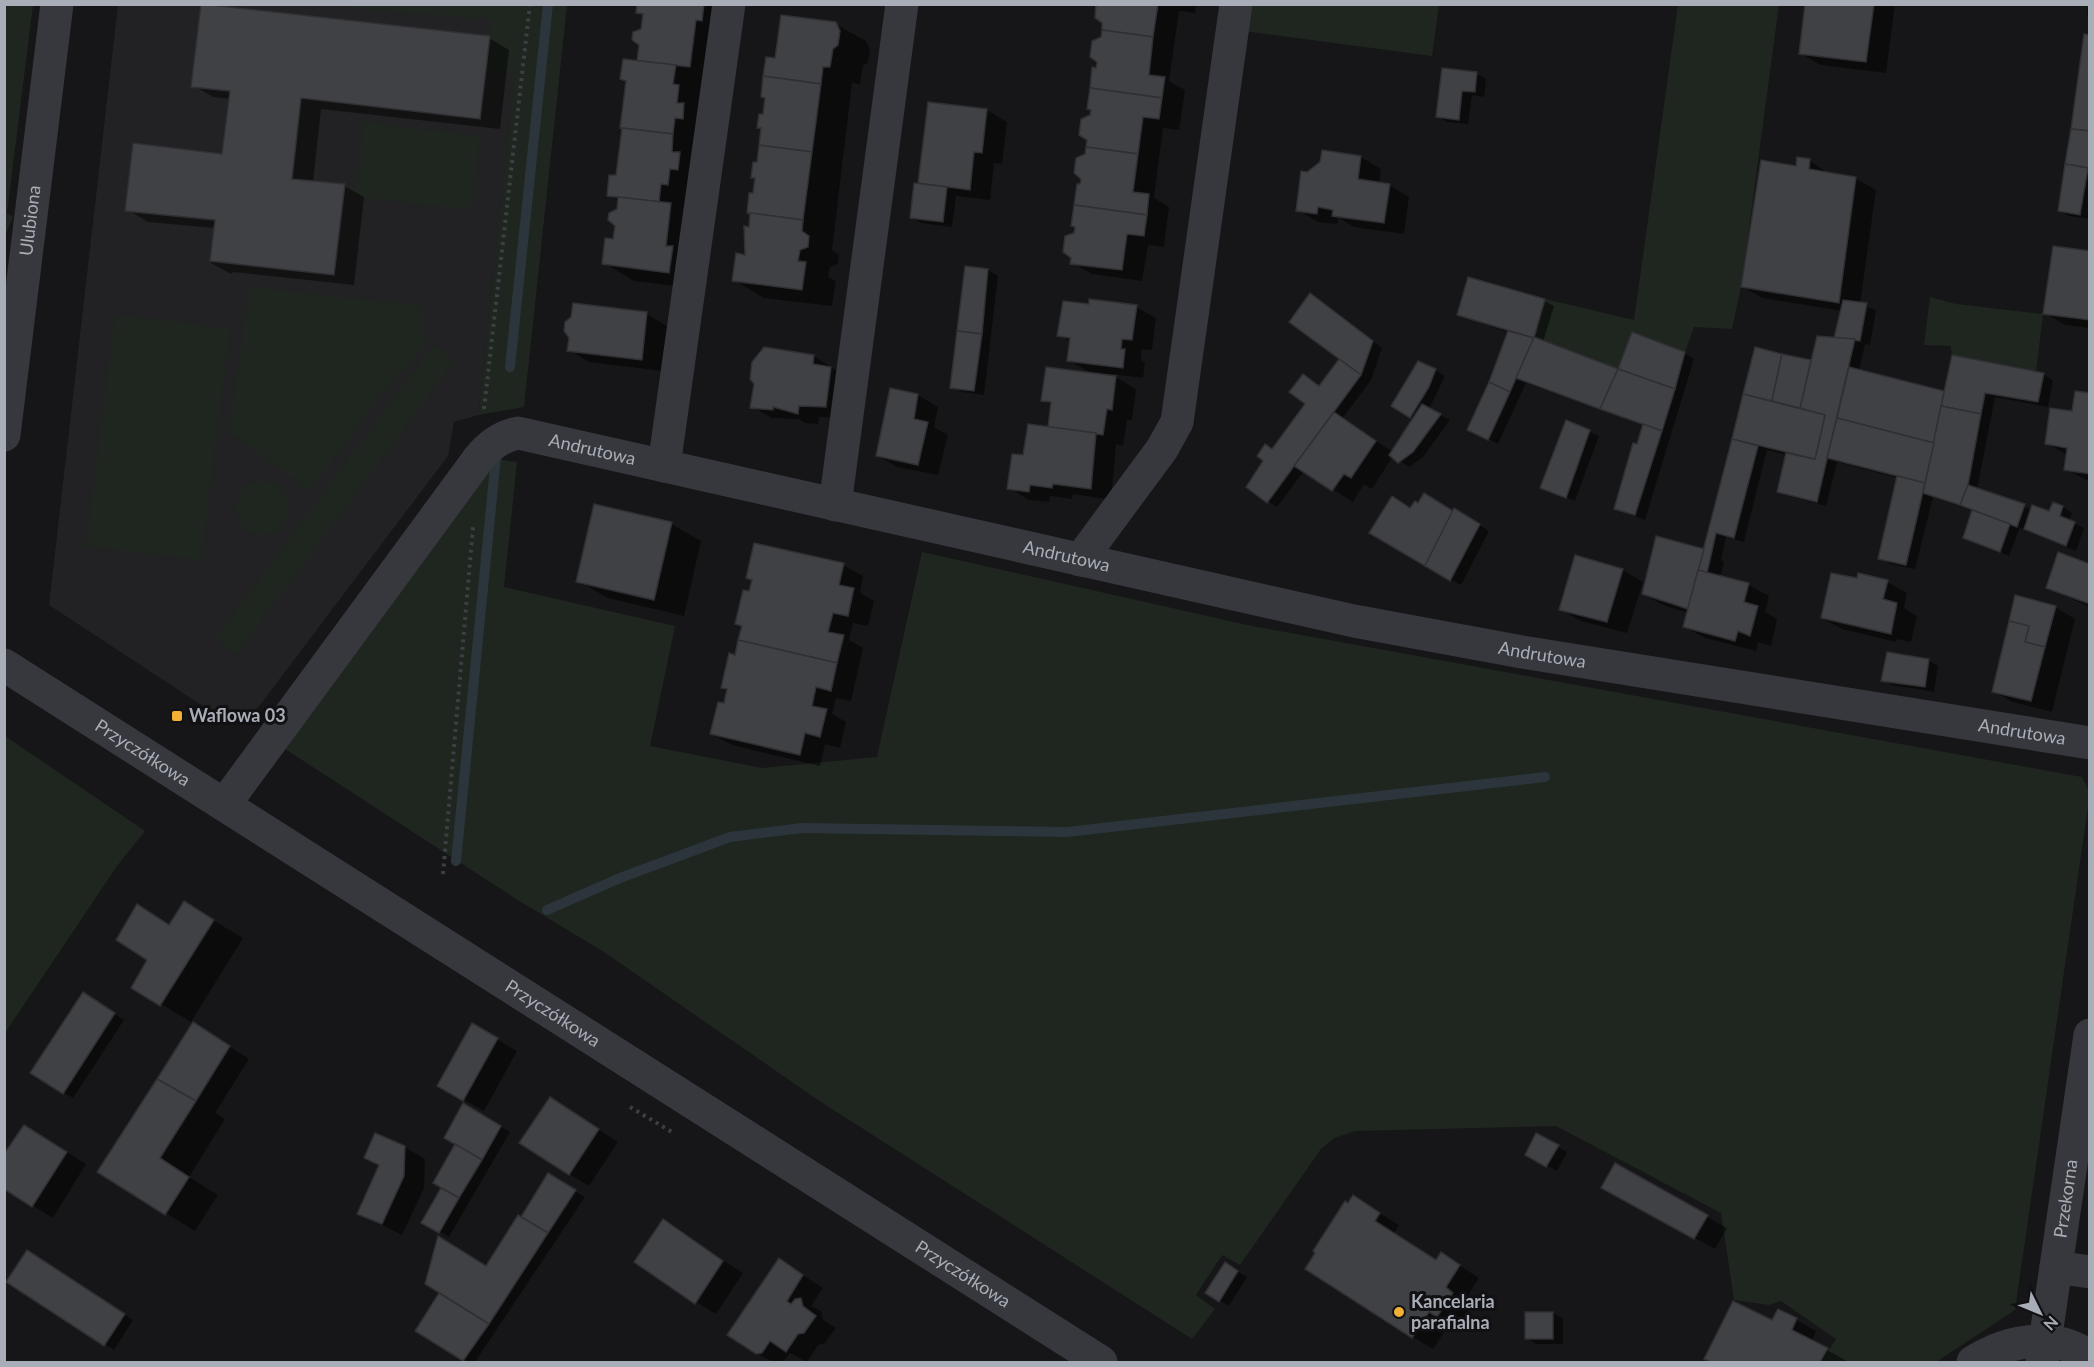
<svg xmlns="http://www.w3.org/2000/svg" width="2094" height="1367" viewBox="0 0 2094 1367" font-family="Lato,sans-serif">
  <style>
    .built { fill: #222225 }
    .green { fill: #1e261f }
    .shadow { fill: #0007 }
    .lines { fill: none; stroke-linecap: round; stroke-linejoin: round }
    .stream { stroke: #2c353c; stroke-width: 10 }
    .building { fill: #404145; stroke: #303034; stroke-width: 1.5 }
    .path { stroke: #3d3f44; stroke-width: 4; stroke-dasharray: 3 4.5; stroke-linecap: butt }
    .minor { stroke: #37383d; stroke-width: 33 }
    .poi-dot { fill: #f2b134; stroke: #111113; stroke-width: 2 }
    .labels { text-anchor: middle; stroke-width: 6; stroke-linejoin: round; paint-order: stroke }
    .street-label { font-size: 18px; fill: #a8adb8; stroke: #111113 }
    .poi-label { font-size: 18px; font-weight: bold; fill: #a8adb8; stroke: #111113; text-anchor: start }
  </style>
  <rect width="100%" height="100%" fill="#161618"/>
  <path class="built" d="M118,5h405l-45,410 -24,7 -6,34 -191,253 -36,9 -172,-113z"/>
  <g class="green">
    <path d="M5,4l28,1 -26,208 6,4 -8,18z"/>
    <path d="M350,4l217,1 -43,402 -46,8 37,-341 -29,-3 5,-52 -141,-11z"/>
    <path d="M1247,5h192l-7,51 -189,-25z"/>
    <path d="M1678,5h101l-38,282 -9,42 -38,-2 -9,25 -52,-20 -15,37 -84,-32 11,-38 89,21z"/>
    <path d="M364,122l116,14 -9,74 -116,-13z"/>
    <path d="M250,287l172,19 3,37 -22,30 -4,-2 -89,120 -81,-60z"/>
    <path d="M1930,297l26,7 87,10 -7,58 -84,-17 -1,-9 -27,-1z"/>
    <path d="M115,314l115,15 -29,231 -115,-14z"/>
    <path d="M433,345l21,16 -218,294 -21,-16z"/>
    <path d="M491,458l26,4 -13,125 171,39 -25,120 112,22 115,-11 45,-205 330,74 830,151 7,14v9l-74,510 -79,52h-115l15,-23 -55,-38 -12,4 -35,-5 -13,-87 -165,-87 -201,5 -21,7 -13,11 -81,116 -18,-10 -26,40 19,14 -23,30 -371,-237 -217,-150 -88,-53 -234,-152z"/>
    <circle cx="263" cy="508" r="27"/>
    <path d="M5,736l140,95 -28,35 -112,167z"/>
  </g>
  <g class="shadow">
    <path d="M639,4h72l23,14 -35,271 -65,-8 -30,-18 11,-22 4,-40 -11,-6 9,-18 22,-115 6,-46 -7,-4z"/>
    <path d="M1098,4h98l-1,9 -16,-2 -10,70 16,9 -6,40 -16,-2 -9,70 15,9 -5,40 -16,-2 -6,36 -50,-7 -20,-11 32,-240z"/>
    <path d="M1807,4h88l-9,69 -65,-8 -21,-12z"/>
    <path d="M2088,4h2v12l-3,-1z"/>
    <path d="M835,24l31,17 4,8 -2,13 -5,4 -3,18 -8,-1 -20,167 7,5 -1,9 -8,3 -2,10 8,4 -4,25 -68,-8 -30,-18 12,-24 10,-77 -4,-2 6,-13 4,-35 -4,-2 6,-11 3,-17 -5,-2 15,-38z"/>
    <path d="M2085,36h5v183l-21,-3 -10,-6z"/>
    <path d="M489,38l20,12 -9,79 -179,-20 -8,73 31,4 20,11 -10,88 -121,-13 -2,2 -20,-11 4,-35 -67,-6 -20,-12 96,-55 7,-56 -18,-2 -20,-12z"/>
    <path d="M1476,73l10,6 -2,18 -12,-2 -4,29 -21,-2 -10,-6z"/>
    <path d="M929,103l58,7 20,12 -5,42 -8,-1 -4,37 -34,-4 -4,31 -31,-4 -10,-6 8,-32z"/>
    <path d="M1323,152l38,5 20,12 -2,15 10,1 20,12 -5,37 -50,-7 -16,-10 -1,7 -19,-2 -20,-12 9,-36 15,-11z"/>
    <path d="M1798,159l12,2 20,13 25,4 21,12 -16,114 16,6 -6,35 -5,-1 -6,27 86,22 98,-19 10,6 -5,27 -53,-10 -18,93 55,20 18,3 13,-6 9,6 -3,8 15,7 -8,23 -56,-23 -11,28 -44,-19 8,-26 -40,-14 -18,72 -25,-5 -10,-6 18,-80 -61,-16 -11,44 -38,-10 -10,-5 9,-36 -20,-5 -23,92 -18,-5 -5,23 3,2 -4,15 29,8 20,11 -4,16 12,7 -6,27 -13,-4 -2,9 -51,-13 -20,-11 3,-14 -25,-8 -20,-11 62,-43 51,-203 56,14 23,-23 7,-28 -80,-13 -20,-12 55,-118z"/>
    <path d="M2090,252v76l-25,-3 -20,-12z"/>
    <path d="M966,267l22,3 10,6 -14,119 -22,-3 -10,-5z"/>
    <path d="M1310,295l72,53 -11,32 -29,39 51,33 21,-33 -21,-13 42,-36 10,6 -16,33 21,11 -27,37 -14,10 -16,-11 -21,33 -8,-5 -11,18 -49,-31 -27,36 -9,-6 5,-51 34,-46 -3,-28 16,11 21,-29z"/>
    <path d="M1544,301l10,5 -11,36 75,28 66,-17 10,6 -49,161 -29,-12 28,-83 -118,-42 -28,61 -29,-15 40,-96 -51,-19z"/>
    <path d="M574,305l73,9 20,12 -5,45 -73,-9 -20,-12z"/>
    <path d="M1136,307l20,11 -4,32 -10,-1 -1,11 4,3 -2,15 -32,-4 25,15 -4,31h-5l-4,26 -7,-2 -5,56 -38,-6 -1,5 -22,-3 -1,6 -20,-2 -20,-12 16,-31 24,-29 3,-23 -9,-5 50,-26 -25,-14 3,-18 -12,-7z"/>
    <path d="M814,356l37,24 -5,38 -27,-1 -1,7 -13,-1 -6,-4 -27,-1 -20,-11z"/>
    <path d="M918,395l20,12 -4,20 14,8 -10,40 -41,-8 -20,-12z"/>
    <path d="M2090,395v87l-25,-13 2,-14 -20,-12z"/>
    <path d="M1567,422l32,14 -24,65 -33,-14z"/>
    <path d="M1393,498l19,11 42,4 1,-3 34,21 -28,54 -36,-20z"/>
    <path d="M671,524l30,17 -17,75 -76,-18 -30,-17z"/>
    <path d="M1576,557l47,13 20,12 -16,51 -46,-12 -20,-11z"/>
    <path d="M843,565l20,11 -3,17 14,8 -6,25 -15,-3 -4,17 14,8 -12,53 -15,-3 -4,16 14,8 -6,26 -15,-4 -5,22 -88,-21 -20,-11 13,-29 3,-14 -5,-4 13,-30 7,-30 -6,-3 16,-43 -5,-3z"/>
    <path d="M2090,565v42l-42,-19z"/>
    <path d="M1887,582l20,11 -3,15 13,8 -6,26 -14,-3 -1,3 -54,-13 -20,-11z"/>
    <path d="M2055,607l20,12 -23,93 -39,-10 -20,-11z"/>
    <path d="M1928,660l10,6 -4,26 -42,-7 -9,-5z"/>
    <path d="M184,903l59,35 -52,84 -58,-35 16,-27 -11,-54 33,20z"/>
    <path d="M93,1000l31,20 -51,78 -9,-5z"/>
    <path d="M472,1025l45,26 -33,60 -45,-25z"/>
    <path d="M213,1036l36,23 -34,54 10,6 -36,58 29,18 -23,36 -96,-59z"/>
    <path d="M463,1105l47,27 -61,105 -26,-15 20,-34 14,-44z"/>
    <path d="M570,1111l48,31 -29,44 -20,-12z"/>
    <path d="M1537,1135l30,17 -10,19 -30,-16z"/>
    <path d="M44,1138l42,26 -33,54 -49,-30z"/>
    <path d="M405,1147l20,12 -1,29 -22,47 -43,-22 21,-47 -14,-8z"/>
    <path d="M1616,1165l111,63 -12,21 -92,-50z"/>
    <path d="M549,1175l36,22 -110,165h-7l-51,-32 24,-37 46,-25z"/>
    <path d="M1353,1197l46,28 -5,8 43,28 5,-7 37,24 -14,22 8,5 -15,23 -8,-5 -17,26 -20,-12 -64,-132z"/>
    <path d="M663,1221l80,52 -27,41 -20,-12z"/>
    <path d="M37,1257l96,63 -19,30 -106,-69z"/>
    <path d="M779,1260l44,28 -12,18 10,5 2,9 13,8 -12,16 -6,1 -11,17 -17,-9 -7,9h-10l-17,-9z"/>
    <path d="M1225,1264l22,13 -18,29 -22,-13z"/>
    <path d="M1527,1313h26l10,6v25h-27l-9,-6z"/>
    <path d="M1796,1320l20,11 -4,11 35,19 -1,1h-133l-7,-4 67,-36z"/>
  </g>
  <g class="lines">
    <g class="stream">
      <path d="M510,367l38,-363"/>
      <path d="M456,861l40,-404"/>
      <path d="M547,910l73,-32 110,-41 72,-9 265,4 478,-55"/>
    </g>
  </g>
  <g class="building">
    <path d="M201,4l289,32 -10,83 -179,-21 -9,81 53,5 -11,91 -124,-14 5,-41 -90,-9 8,-68 89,11 8,-63 -39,-4z"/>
    <path d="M637,4h67l-2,17 -6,-1 -6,47 -53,-6 2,-16 -7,-5 1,-8 8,-3 2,-15 -7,-1z"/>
    <path d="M1096,4h62l-5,33 -51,-7v-7l-7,-5z"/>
    <path d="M1805,4h69l-8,58 -67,-8z"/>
    <path d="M781,15l55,7 4,9 -2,14 -5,4 -3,18h-7l-2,17 -58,-8 3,-19 9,1z"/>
    <path d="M1102,30l51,7 -4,38 16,2 -3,21 -72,-10 2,-21 4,1 1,-6 -7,-5 2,-16 9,-4z"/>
    <path d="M2084,34l6,1v96l-19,-2z"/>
    <path d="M623,59l53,6 -3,19 6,1 -2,18h7l-1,16 -8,-1 -2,16 -53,-6 6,-47 -6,-2z"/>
    <path d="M1442,68l35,4 -2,20 -13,-1 -3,29 -23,-3z"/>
    <path d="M763,76l58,8 -9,68 -53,-7 2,-17h-4l2,-14h4l2,-16 -4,-1z"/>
    <path d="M1090,88l72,10 -3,21 -16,-2 -5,37 -52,-7 1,-7 -8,-5 2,-16 9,-4 1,-5 -4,-1z"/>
    <path d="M928,102l59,7 -5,44 -8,-1 -4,38 -52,-7z"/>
    <path d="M622,128l51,6 -1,18h8l-2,18 -8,-1 -2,16 -7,-1 -2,18 -52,-6 2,-21h7z"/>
    <path d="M2071,129l19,2v37l-25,-4z"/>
    <path d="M759,145l53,7 -9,68 -56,-7 2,-20h4l2,-15h-4l2,-16h4z"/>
    <path d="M1086,147l52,7 -5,38 16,2 -2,21 -73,-10 3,-21h3l1,-5 -7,-6 2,-15 9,-4z"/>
    <path d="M1322,150l39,6 -3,23 32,5 -6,39 -52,-7 1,-6 -15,-3 -1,7 -21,-3 5,-40 6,1 13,-10z"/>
    <path d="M1797,157l13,2 -1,10 47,8 -17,126 -98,-16 20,-127 35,6z"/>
    <path d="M2065,164l23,4 -8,47 -22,-4z"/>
    <path d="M914,183l33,4 -4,35 -33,-4z"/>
    <path d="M618,197l53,6 -5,43h7l-4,27 -67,-9 3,-26 8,1 2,-13 -7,-6 1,-7 8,-4z"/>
    <path d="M1074,205l73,10 -3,21 -17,-2 -5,36 -52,-6 1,-6 -8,-6 2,-16 9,-3 1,-6 -4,-1z"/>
    <path d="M750,213l53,7 -1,11 7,5 -1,11 -8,3 -2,11 8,1 -4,28 -70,-9 4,-28 9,2 -1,-29 5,1z"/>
    <path d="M2053,246l37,5v69l-47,-6z"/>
    <path d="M965,266l23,3 -6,65 -25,-3z"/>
    <path d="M1468,277l77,22 -11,39 -77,-23z"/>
    <path d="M1310,293l63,48 -12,34 -72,-53z"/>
    <path d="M1089,299l48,6 -5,35 -10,-1 -1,10h4l-2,19 -56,-7 3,-23 -13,-2 6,-35 26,3z"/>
    <path d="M1843,300l24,3 -7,38 -26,-3z"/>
    <path d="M573,303l74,9 -5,48 -75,-9 2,-13 -5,-7 1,-9 6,-5z"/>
    <path d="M957,331l25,3 -8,57 -24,-3z"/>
    <path d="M1508,331l26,7 -24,54 -21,-10z"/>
    <path d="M1632,332l53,20 -10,37 -57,-20z"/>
    <path d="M1817,336l38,3 -38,163 -40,-10 9,-39 29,6 10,-44 -25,-7z"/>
    <path d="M1534,337l84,32 -18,40 -84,-31z"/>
    <path d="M764,347l50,8 -1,9 18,3 -5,40 -27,-1 -1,8 -25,-7v3l-23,-2 4,-24 -4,-5 2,-17z"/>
    <path d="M1755,347l27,7 -10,47 -29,-7z"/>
    <path d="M1782,354l29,6 -11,48 -28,-7z"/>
    <path d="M1952,355l92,18 -6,29 -53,-9 -4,21 -40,-8z"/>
    <path d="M1339,359l22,16 -94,128 -21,-16 17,-26 -6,-5 8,-12 7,5 33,-45 -16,-12 14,-18 16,12z"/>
    <path d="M1418,361l18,8 -7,18 -19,31 -19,-12z"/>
    <path d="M1046,367l70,9 -4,34 -5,-1 -4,26 -55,-8 3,-25 -10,-1z"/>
    <path d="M1849,367l95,24 -10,52 -97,-25z"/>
    <path d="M1618,369l57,20 -13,42 -62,-22z"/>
    <path d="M1489,382l21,10 -22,48 -21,-10z"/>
    <path d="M890,388l28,6 -4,25 14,3 -10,43 -42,-9z"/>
    <path d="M2075,391l15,2v81l-26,-4 3,-22 -22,-4 5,-36 22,3z"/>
    <path d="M1743,394l82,21 -10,44 -83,-20z"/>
    <path d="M1422,404l19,10 -28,38 -15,11 -9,-8z"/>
    <path d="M1941,406l40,8 -13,71 -8,20 -37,-12z"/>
    <path d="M1334,412l42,29 -25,37 -7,-4 -12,17 -38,-25z"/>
    <path d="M1837,418l97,25 -9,40 -98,-25z"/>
    <path d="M1566,420l24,10 -24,68 -26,-10z"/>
    <path d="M1028,424l68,9 -5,56 -38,-5 -1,4 -22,-3 -1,7 -22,-3 5,-35 11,1z"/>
    <path d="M1643,424l19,7 -27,84 -21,-6 19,-66 4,1z"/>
    <path d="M1732,439l26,7 -24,92 -18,-5 -9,40 -9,-3z"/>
    <path d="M1897,476l28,7 -19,82 -28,-6z"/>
    <path d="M1968,485l57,19 -8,23 -57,-22z"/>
    <path d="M1424,493l29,18 -28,55 -56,-33 23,-37 18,12 5,-7 3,2z"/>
    <path d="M2053,502l10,4 -3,10 15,6 -9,24 -42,-17 8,-24 17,6z"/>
    <path d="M594,504l78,18 -18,78 -78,-18z"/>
    <path d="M1454,508l26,16 -30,57 -25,-15z"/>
    <path d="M1972,510l38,14 -10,28 -37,-14z"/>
    <path d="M1656,536l48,13 -16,60 -46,-15z"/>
    <path d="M754,543l90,20 -5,22 15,3 -6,28 -15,-3 -5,19 16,3 -7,28 -99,-23 4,-14 -7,-2 8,-34 6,1 3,-11 -6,-2z"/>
    <path d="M2058,552l32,12v40l-44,-16z"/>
    <path d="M1575,555l48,14 -16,53 -48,-12z"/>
    <path d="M1698,570l51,13 -5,19 14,4 -8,30 -12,-5 -3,10 -52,-14z"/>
    <path d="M1831,573l26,5 1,-5 30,7 -5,19 14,4 -6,31 -70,-16z"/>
    <path d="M2015,595l41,11 -11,41 -20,-5 4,-16 -20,-5z"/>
    <path d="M2009,621l20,5 -4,16 20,5 -14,54 -39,-9z"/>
    <path d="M738,640l99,23 -6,28 -15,-4 -4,19 15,3 -7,28 -15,-4 -5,22 -90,-21 8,-32 6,1 3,-14 -6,-1 8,-35 6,2z"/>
    <path d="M1887,652l42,7 -4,28 -44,-6z"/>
    <path d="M184,901l30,19 -54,86 -29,-18 16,-28 -31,-20 21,-36 32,21z"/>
    <path d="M83,992l32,21 -52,81 -33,-21z"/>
    <path d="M193,1022l37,24 -34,55 -39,-22z"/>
    <path d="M472,1023l26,15 -35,63 -26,-15z"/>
    <path d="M157,1079l39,22 -36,57 29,19 -24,38 -68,-43z"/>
    <path d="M550,1097l49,32 -30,46 -50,-32z"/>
    <path d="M463,1103l38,23 -19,34 -38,-22z"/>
    <path d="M24,1125l43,27 -35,55 -28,-18v-35z"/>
    <path d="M375,1133l30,13 -1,30 -22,48 -25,-10 22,-49 -15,-7z"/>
    <path d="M1536,1133l23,12 -13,22 -21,-12z"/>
    <path d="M455,1144l27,16 -23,38 -26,-15z"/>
    <path d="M1615,1163l93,52 -14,24 -93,-51z"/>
    <path d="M548,1173l28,17 -28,43 -27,-16z"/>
    <path d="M441,1188l18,10 -20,35 -18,-10z"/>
    <path d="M1353,1195l27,18 -5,8 61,39 5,-8 19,13 -14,22 7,6 -16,24 -8,-5 -17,26 -107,-69 10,-16 -2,-2 32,-50 3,2z"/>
    <path d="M518,1215l30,18 -59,91 -64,-40 13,-48 48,30z"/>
    <path d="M663,1219l60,42 -28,43 -61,-42z"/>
    <path d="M27,1250l98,64 -21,32 -98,-64z"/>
    <path d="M779,1258l24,17 -16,26 4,3 4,-5 6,-1 2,8 13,10 -12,17 -6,1 -12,18 -16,-11 -8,12 -6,1 -29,-19z"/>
    <path d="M1225,1262l13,9 -19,31 -14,-9z"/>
    <path d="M439,1293l50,31 -26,37 -48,-30z"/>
    <path d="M1733,1301l39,19 6,-11 19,9 -5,12 36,18 -8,14h-109l-7,-3z"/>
    <rect x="1525" y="1312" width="28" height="27"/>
  </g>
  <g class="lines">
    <g class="path">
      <path d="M484,409l46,-405"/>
      <path d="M443,874l30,-347"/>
      <path d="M630,1107l42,25"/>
    </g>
    <g class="minor">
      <path id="s1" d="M4,435l53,-431"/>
      <path d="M664,466l65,-462"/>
      <path d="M835,505l67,-501"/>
      <path d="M1080,560l82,-111 15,-27 59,-418"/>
      <path id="s2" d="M4,665l1097,697"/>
      <path id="s3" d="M224,805l255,-347c11,-13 21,-21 39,-25l836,188 168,31 568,91"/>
      <path d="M2056,1267l34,5"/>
      <path d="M1973,1362c35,-22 81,-31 117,-5"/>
      <path id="s4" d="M2042,1362l48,-327"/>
    </g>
  </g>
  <g class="poi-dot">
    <rect x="171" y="710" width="12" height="12" rx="3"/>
    <circle cx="1399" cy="1312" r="6"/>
  </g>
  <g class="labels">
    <g class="street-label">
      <text dy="6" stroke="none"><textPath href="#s1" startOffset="216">Ulubiona</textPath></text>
      <text dy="6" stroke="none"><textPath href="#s3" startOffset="554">Andrutowa</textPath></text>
      <text dy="6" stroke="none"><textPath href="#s3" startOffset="1040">Andrutowa</textPath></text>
      <text dy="6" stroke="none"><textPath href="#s3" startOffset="1526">Andrutowa</textPath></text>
      <text dy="6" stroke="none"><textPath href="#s3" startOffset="2012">Andrutowa</textPath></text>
      <text dy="6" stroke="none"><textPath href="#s2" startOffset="164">Przyczółkowa</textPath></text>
      <text dy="6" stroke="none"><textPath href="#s2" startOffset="650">Przyczółkowa</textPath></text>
      <text dy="6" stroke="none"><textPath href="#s4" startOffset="165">Przekorna</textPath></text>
      <text dy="6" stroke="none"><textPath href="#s2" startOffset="1136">Przyczółkowa</textPath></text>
    </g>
    <g class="poi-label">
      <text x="189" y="722">Waflowa 03</text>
      <text x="1411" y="1308">Kancelaria<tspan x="1411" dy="21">parafialna</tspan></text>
    </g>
  </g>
  <rect width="2094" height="1367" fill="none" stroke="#a8adb8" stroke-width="12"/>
  <g transform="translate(2040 1313) rotate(133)" stroke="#111113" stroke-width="4.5" paint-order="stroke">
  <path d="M0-4.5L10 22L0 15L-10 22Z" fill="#a8adb8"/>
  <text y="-9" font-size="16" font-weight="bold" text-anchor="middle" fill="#a8adb8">N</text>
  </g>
</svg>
